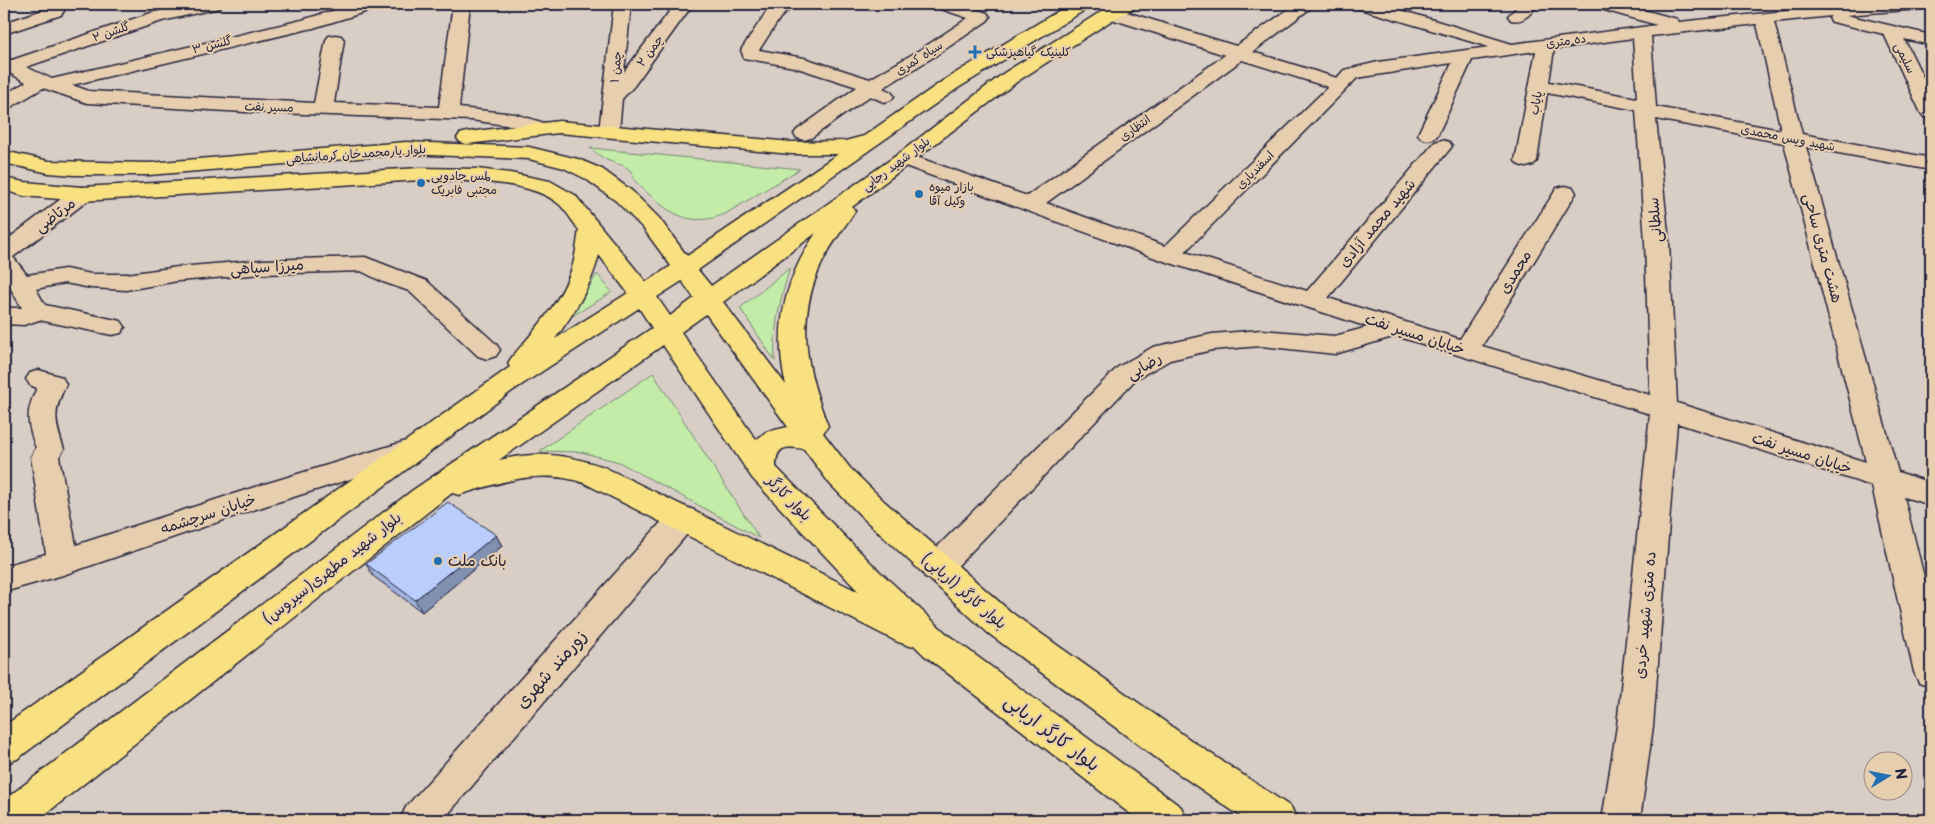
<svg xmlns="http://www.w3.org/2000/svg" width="1935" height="824" viewBox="0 0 1935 824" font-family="'Playpen Sans','Playpen Sans Arabic',sans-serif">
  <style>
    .green { fill: #c3eca8; stroke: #728772 }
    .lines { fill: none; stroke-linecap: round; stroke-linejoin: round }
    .minor-casing { stroke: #22223b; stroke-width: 3 }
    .major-casing { stroke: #22223b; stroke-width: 3 }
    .minor { fill: #e7ceaf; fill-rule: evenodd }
    .major { fill: #f9e181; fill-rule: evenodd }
    .wall { fill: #9fb1da; stroke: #22223b }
    .shaded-wall { fill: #8290b1; stroke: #22223b }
    .building { fill: #b9cefd; stroke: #22223b }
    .poi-dot { fill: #1f6fb2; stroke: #e7ceaf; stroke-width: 2 }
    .labels { text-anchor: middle; stroke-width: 4; stroke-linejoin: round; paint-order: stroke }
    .far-street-label { font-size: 12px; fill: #22223b; stroke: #e7ceaf }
    .far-poi-label { font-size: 12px; fill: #22223b; stroke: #e7ceaf; text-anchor: start }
    .street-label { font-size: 15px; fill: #22223b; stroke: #e7ceaf }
    .poi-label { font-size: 15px; fill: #22223b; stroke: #e7ceaf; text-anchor: start }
    .near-street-label { font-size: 18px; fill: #22223b; stroke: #e7ceaf }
  </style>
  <rect width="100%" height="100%" fill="#d9cec6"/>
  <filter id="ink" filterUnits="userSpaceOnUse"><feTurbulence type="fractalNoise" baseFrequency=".02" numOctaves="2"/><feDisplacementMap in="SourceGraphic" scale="10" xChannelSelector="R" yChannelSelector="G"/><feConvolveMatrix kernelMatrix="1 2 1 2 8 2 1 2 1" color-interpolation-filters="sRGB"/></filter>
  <g filter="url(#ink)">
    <g class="green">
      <path d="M590,148l210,21 -75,45c-41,17 -64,-8 -91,-34 -1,-15 -16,-15 -27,-20 -6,-3 -12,-8 -17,-12z"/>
      <path d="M790,268c-10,31 -17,60 -15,93l-35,-53z"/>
      <path d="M597,274l15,18 -41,25z"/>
      <path d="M653,373l106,165 -140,-76 -38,-10 -41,-1z"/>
    </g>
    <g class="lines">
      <g class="minor-casing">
        <g id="minor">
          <path d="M192,4h30l-3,4 -57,13 -136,46 26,12 250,-59 53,-16h25l-2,4 -65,20 -241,57 17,6 225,12 12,-63 3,-4 6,-1 6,1 3,4 -10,63 105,4 14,-103h17l-11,104 56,6 32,10 3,4 -3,4 -7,2 -28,-8 -41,-6 -226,-8 -158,-9 -44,-15 -32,19 -7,2v-14l22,-13 -22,-12v-13l8,3 139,-47z"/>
          <path d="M614,4h17l-7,68 51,-68h18l-59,82 -12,13 -3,32 -3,4 -7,2 -7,-2 -3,-4z"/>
          <path d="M776,4h19l-15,14 -21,32 45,8 66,21 53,-31 45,-30 -30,-10 -2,-4h24l27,9 3,4 -3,4 -52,35 -52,32 8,4 3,4 -3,4 -7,2 -14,-6 -59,42 -7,2 -7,-2 -3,-4 3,-4 60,-43 -63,-20 -50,-9 -3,-8 26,-39z"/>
          <path d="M1296,4h20l-63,48 84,26 7,-8 34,-8 111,-15 -132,-39 -2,-4h26l131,40 145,-19 -60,-17 -2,-4h26l56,15 2,3 175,-18h72l-2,4 -6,1 -72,6 85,20v10l-27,-6 27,54v26l-7,-2 -3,-4 -37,-79 -52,-12 -3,-4 2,-2 -57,6 28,112 129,24v12l-125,-23 92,325 33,11v22l-27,-8 27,108v82l-12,-4 -5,-11 -42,-186 -195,-63 -24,303 -13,94h-38l15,-94 33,-312 -254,-78 -61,18 -74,-8 -49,4 -42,10 -34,19 -189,198 -11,4 -11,-4 -5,-9 5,-9 193,-192 35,-20 59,-13 49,-4 74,6 33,-9 -207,-67 -264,-97 -4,-4 4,-4 7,-2 7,2 116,41 198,-141 -120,-38 -3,-4 3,-4 6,-1 6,1 119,37zM1757,24l24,106 -125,-23 -5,-71zM1633,38l4,60 -88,-16 5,-33zM1536,51l-21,110 4,4 7,2 7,-2 4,-4 10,-68 89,17 9,132 5,153 -168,-49 94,-153 -3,-5 -8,-2 -8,2 -97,151 -132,-41 121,-148 3,-4 -3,-4 -7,-2 -7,2 -128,149 -122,-39 172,-174 95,-15 -34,71 3,4 7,2 7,-2 3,-4 34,-74zM1242,60l86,27 -163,159 -119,-43zM1656,119l128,24 82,319 -189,-59 -8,-161z"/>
          <path d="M1520,4h18c-7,10 -15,19 -27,16l-3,-4z"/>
          <path d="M55,6l6,1 3,4 -3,4 -57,19v-11z"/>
          <path d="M82,187l8,2 3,5 -3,5 -77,58 14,18 38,-6 26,5h35l52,-7 85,-7 102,-3 62,24 69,63 4,6 -4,6 -9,3 -9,-3 -69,-65 -26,-9 -22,-11 -98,3 -85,7 -52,9 -35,-2 -26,-5 -29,6 9,16 76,16 4,6 -4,6 -9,2 -73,-15 -15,5 -20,-1v-16h18l-18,-31v-35l70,-53z"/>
          <path d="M39,370l23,7 4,7c-13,27 -12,37 -2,65l-5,8 17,88 179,-58 158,-48 10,3 4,7 -4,7 -158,50 -202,69 -59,17v-26l42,-12 -15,-97 5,-9c-9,-24 -11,-36 1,-60l-7,-3 -4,-6 4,-6z"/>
          <path d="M683,506l11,4 4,8 -4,8 -251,294h-43l6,-13 266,-297z"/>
        </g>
      </g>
      <g class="major-casing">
        <path id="major" d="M1070,4h21l-3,4 -130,80 -260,182 13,16 186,-131 107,-82 101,-64 11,-5h21l-2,4 -18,9 -99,64 -166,126 3,4c-11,17 -24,33 -33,52 -27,57 -16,107 6,163l-5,7 27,35 35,34 127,111 180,128 99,66 6,13h-51l-80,-55 -178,-132 -125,-115 -33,-34 -26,-35c-18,-3 -28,-4 -28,18l102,103 70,65 233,172 6,13h-49l-214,-165 -10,-10 -4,1 -12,-4 -314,-159c-44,-15 -83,-1 -125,12l-7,-2 -414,327h-34v-20l409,-310 239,-162 -13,-20 -127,83 -495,368 -13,5v-38l506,-359 -2,-4 4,-6c23,-27 49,-55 60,-89 4,-13 5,-26 7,-38 -6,-8 -12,-18 -19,-25 -30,-27 -101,-24 -139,-25l-339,21 -58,-5 -20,-6v-12l20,4 58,5 339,-19 56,1 33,4 40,8 25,14 71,87 25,-16 -28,-38 -27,-27 -30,-22 -22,-11 -35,-9 -123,-5 -257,21h-75l-25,-2 -45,-10v-12l45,10 100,2 257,-21 123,5 49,12 24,10 30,22 27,27 28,38 151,-102h-47l-232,-21 -92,11 -7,-2 -3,-4 3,-4 7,-2 92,-11 232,21 54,-1 19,-5 80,-56zM816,233c-32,47 -43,97 -30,152l-63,-83zM599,255l29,38 -73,46c19,-26 36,-52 44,-84zM682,281l12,17 -24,18 -13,-19zM706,314l82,113 -22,5 -10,8 -75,-108zM663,345l89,133 107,114 -255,-125c-40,-13 -63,-16 -105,-7z"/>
      </g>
      <use href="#minor" class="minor"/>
      <use href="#major" class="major"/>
    </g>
    <path class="wall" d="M496,535l6,11 -80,66 -49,-36 -7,-12z"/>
    <path class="shaded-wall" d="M496,535l6,11 -80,66 -7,-12z"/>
    <path class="building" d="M448,502l48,33 -81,65 -49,-36z"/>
  </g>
  <g class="poi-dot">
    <path d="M972.5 44.5h5v5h5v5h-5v5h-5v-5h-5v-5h5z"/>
    <circle cx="421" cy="183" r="5"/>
    <circle cx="919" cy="194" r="5"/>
    <circle cx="438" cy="561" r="5"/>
  </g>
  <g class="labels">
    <g class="far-street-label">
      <text transform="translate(111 32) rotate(-19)" y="4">گلشن ۲</text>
      <text transform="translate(1566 41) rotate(-8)" y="4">ده متری</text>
      <text transform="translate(212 45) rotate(-14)" y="4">گلشن ۳</text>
      <text transform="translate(650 51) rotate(-54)" y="4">چمن ۲</text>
      <text transform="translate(919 58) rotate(-32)" y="4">سیاه کمری</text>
      <text transform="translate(1905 58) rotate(64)" y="4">سلیمی</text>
      <text transform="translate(616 67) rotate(-85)" y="4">چمن ۱</text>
      <text transform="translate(1536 103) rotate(-80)" y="4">پایاب</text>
      <text transform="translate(269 107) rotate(2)" y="4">مسیر نفت</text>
      <text transform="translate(1135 128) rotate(-36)" y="4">انتظاری</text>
      <text transform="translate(1788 138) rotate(11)" y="4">شهید ویس محمدی</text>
      <text transform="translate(356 154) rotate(-4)" y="4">بلوار یارمحمدخان کرمانشاهی</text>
      <text transform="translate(896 164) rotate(-37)" y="4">بلوار شهید رجایی</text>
      <text transform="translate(1255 170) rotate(-45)" y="4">اسفندیاری</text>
    </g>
    <g class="far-poi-label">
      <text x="986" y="56">کلینیک گیاهپزشکی</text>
      <text x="431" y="180">لمس جادویی<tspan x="431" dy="14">مجتبی فابریک</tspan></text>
      <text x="929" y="191">بازار میوه<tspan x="929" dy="14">وکیل آقا</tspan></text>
    </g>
    <g class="street-label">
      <text transform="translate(55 215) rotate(-37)" y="5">مرتاضی</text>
      <text transform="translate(1655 220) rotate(-95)" y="5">سلطانی</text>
      <text transform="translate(1377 223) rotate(-50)" y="5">شهید محمد آزادی</text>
      <text transform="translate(1823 248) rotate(75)" y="5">هشت متری ساحی</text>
      <text transform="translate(267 267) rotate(-4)" y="5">میرزا سپاهی</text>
      <text transform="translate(1515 272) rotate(-58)" y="5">محمدی</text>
      <text transform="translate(1415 334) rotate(18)" y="5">خیابان مسیر نفت</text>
      <text transform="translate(1144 366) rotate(-31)" y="5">رضایی</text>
      <text transform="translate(1802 453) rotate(18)" y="5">خیابان مسیر نفت</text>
      <text transform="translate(789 498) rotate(46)" y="5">بلوار کارگر</text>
      <text transform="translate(208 514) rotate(-18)" y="5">خیابان سرچشمه</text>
      <text transform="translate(332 568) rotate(-38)" y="5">بلوار شهید مطهری(سیروس)</text>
      <text transform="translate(964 591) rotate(41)" y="5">بلوار کارگر (اربابی)</text>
      <text transform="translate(1645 615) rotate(-85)" y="5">ده متری شهید خردی</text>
    </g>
    <g class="poi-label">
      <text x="448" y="566">بانک ملت</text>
    </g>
    <g class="near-street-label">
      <text transform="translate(551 669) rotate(-49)" y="6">زورمند شهری</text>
      <text transform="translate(1052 733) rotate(37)" y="6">بلوار کارگر اربابی</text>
    </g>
  </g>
  <rect width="1935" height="824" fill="none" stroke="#e7ceaf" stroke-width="20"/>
  <rect x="10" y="10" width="1915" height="804" fill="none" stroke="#22223b" stroke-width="2" filter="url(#ink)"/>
  <g transform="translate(1888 776) rotate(80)"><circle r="24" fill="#e7ceaf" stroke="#988981"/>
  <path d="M0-4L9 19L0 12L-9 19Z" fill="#1f6fb2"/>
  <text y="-8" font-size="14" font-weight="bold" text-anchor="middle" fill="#22223b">N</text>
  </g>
</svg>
